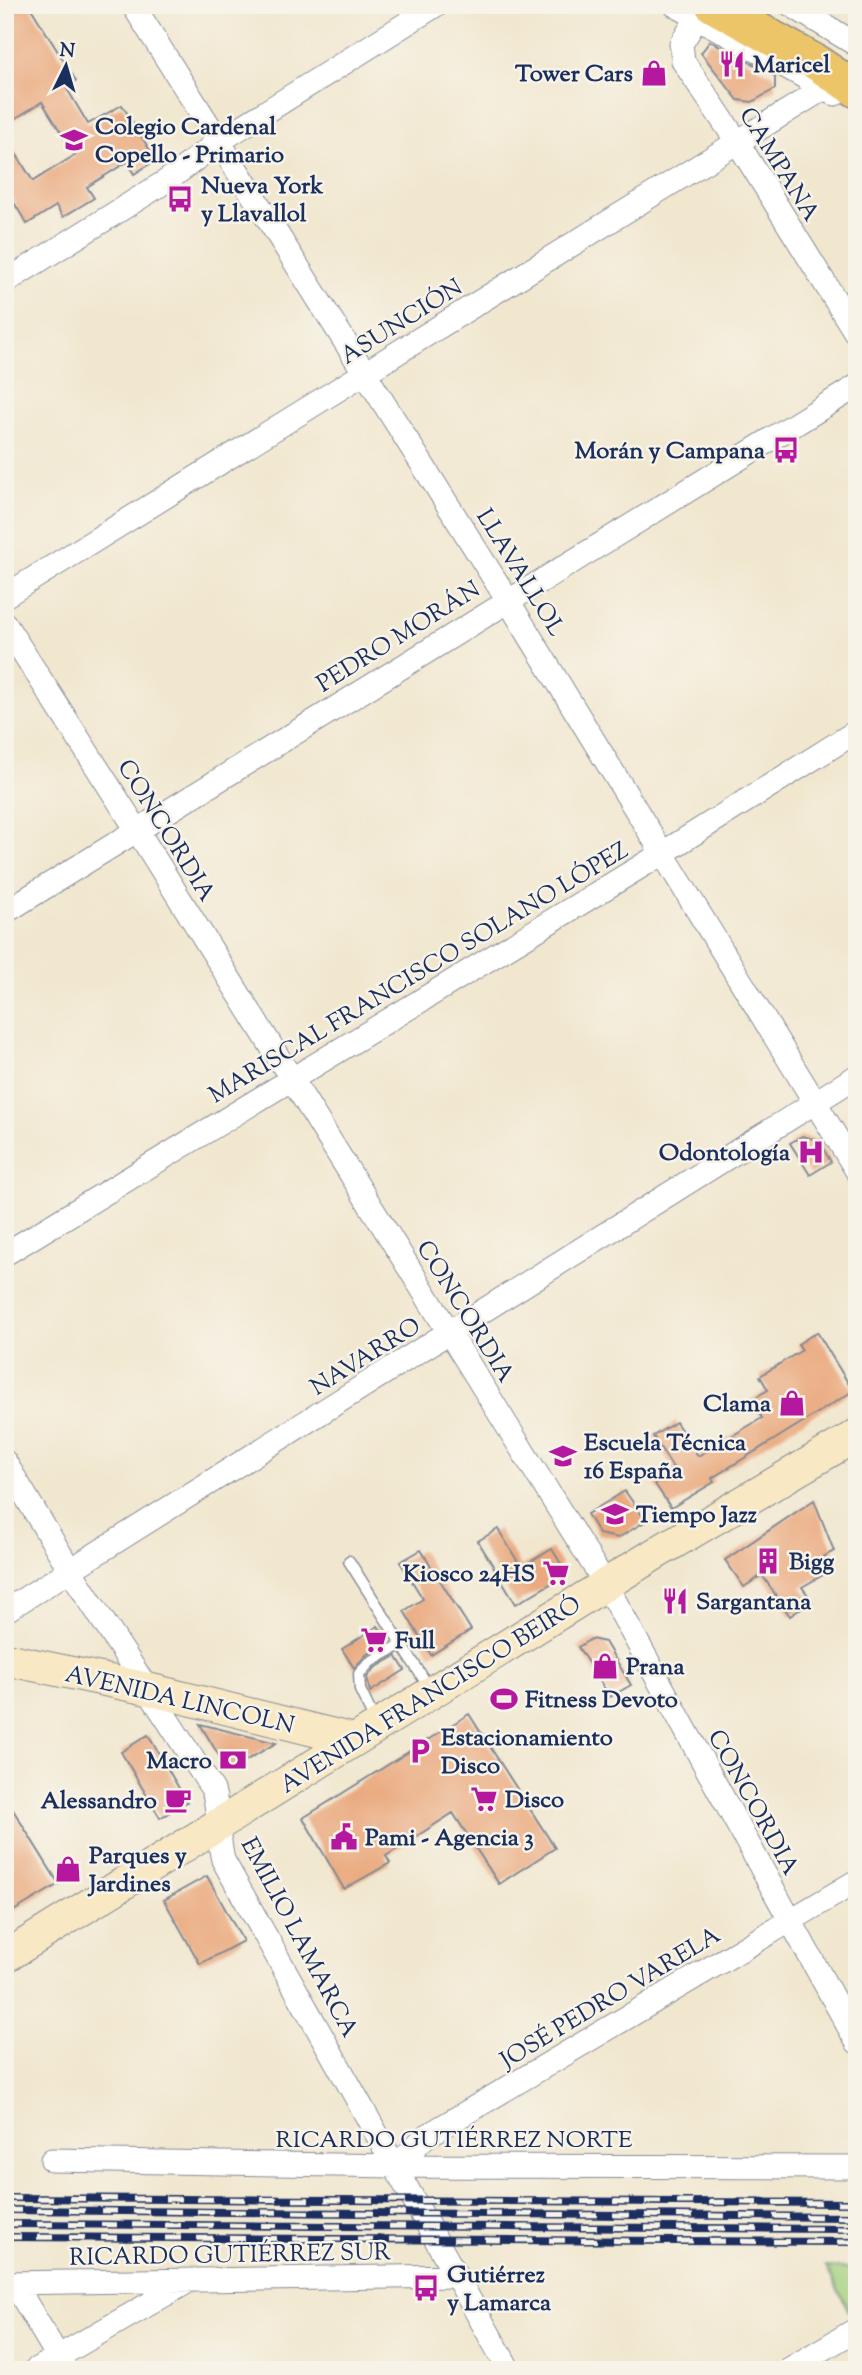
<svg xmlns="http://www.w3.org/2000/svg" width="862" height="2375" viewBox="0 0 862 2375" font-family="'Sorts Mill Goudy',serif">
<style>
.green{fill:#a2cf7c;stroke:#5e7f6d;stroke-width:2}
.building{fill:#eaa97e}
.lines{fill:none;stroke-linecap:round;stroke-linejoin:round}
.lane-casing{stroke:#868b96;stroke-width:13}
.street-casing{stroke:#868b96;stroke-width:25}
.secondary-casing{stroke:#868b96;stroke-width:34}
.primary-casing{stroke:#868b96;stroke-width:38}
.lane{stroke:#fff;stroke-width:10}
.street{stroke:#fff;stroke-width:23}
.secondary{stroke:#f8e8c3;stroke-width:32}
.primary{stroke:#edc569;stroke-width:35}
.rail-casing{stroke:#1b2f5e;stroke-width:8}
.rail{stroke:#f7f3e8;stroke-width:5;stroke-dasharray:16;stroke-linecap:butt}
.labels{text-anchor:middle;stroke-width:5;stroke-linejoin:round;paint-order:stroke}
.poi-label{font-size:24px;font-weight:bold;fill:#1b2f5e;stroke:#f7f3e8;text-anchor:start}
.street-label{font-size:24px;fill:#1b2f5e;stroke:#f7f3e8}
</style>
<rect width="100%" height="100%" fill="#f7f3e8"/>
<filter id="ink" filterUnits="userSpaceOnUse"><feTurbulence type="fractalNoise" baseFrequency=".0143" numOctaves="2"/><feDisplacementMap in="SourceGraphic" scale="14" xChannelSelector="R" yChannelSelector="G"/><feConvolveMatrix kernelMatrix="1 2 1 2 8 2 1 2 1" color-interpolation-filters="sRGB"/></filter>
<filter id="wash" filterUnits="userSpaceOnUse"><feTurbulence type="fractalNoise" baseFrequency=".00686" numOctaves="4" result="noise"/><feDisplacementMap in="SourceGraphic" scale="28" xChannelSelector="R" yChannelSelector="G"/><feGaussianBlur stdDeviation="1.57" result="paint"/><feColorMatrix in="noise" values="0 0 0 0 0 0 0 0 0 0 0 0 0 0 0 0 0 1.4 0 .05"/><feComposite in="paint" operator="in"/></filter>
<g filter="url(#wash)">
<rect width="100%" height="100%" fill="#f1e7cf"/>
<path class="green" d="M826,2267L857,2269V2326Z"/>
<g id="blocks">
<path class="building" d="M5,5H29L76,81L66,87L88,124L122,105L156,160L134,174L127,162L87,187L94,198L63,217L56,206L27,224L5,188V136L33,181L75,155L42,102L5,125Z
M710,41L775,76V89L752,102L738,100L701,53Z
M802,1136L818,1140L831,1162L810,1175L790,1143Z
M817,1332L853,1391L712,1478L714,1482L671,1508L655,1484L675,1471L653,1436L676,1422L698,1456L762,1418L751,1400L768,1390L760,1376L802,1350L798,1344Z
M625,1491L646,1521L618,1538L599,1534L587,1514Z
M814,1500L834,1551L814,1562L823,1575L802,1587L812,1601L790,1616L762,1575L744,1587L725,1560Z
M498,1529L521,1567L552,1549L561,1564L557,1580L516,1604L478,1541Z
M421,1550L471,1630L431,1655L404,1611L423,1599L400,1562Z
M378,1626L388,1643L366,1655L354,1668L342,1649Z
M591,1639L605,1642L631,1685L610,1697L578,1647Z
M396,1656L405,1670L370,1692L367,1677L375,1668Z
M469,1714L555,1848L499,1884L453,1813L386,1856L390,1863L344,1889L303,1818Z
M200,1724L276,1743L228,1771Z
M148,1735L187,1802L160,1818L121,1752Z
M5,1797L59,1884L5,1916Z
M207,1876L243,1941L200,1964L164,1900Z"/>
</g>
</g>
<g filter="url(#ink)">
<use href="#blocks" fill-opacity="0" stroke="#868b96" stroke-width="2"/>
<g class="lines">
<g class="lane-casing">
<path id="lane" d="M349,1561L430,1689
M376,1723L360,1690L359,1674L370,1662L402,1644"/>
</g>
<g class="street-casing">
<path id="street" d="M133,5L507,599L857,1171
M675,5L835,94
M791,5L857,45
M697,18L681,44L683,61L736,140L857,335
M5,282L168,180L218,142L436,5
M5,596L823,89
M5,624L137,830L606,1585L857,2042
M5,912L857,386
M5,1254L663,853L857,731
M5,1462L70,1570L213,1790C220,1813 217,1835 223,1860L509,2370
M5,1611L857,1076
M52,2160L396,2166L857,2167
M396,2166L425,2137L857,1881
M5,2283L456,2276
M14,2283L66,2370
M35,2370L187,2282
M788,2370L857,2329"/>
</g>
<g class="secondary-casing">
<path id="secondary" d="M5,1659L148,1689L354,1740
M5,1957L658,1552L857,1435"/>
</g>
<g class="primary-casing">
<path id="primary" d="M713,5L817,63L857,90"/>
</g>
<use href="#lane" class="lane"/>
<use href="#street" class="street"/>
<use href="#secondary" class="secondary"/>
<use href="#primary" class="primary"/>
<g class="rail-casing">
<path id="rail" d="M5,2198L857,2203
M5,2210L857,2217
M5,2224L857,2229
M5,2237L857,2242"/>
</g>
<use href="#rail" class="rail"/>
</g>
</g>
<defs>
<g id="restaurant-bare" transform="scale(2.1)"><path d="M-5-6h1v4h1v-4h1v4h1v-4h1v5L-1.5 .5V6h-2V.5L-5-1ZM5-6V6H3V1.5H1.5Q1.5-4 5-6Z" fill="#b5179e" stroke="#f7f3e8" stroke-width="2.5" paint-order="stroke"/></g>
<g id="shop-bare" transform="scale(2.1)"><path d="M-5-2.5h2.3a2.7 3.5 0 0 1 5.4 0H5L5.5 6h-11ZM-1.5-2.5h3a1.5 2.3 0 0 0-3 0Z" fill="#b5179e" stroke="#f7f3e8" stroke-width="2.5" paint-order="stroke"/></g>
<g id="school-bare" transform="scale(2.1)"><path d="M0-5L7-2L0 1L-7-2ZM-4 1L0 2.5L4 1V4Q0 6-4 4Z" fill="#b5179e" stroke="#f7f3e8" stroke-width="2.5" paint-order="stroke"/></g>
<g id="bus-bare" transform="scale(2.1)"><path d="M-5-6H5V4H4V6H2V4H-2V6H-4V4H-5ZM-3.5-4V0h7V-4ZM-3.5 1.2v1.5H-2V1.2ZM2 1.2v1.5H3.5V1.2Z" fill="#b5179e" stroke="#f7f3e8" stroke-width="2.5" paint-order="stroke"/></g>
<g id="hospital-bare" transform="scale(2.1)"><path d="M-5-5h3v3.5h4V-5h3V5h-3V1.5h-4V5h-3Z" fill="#b5179e" stroke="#f7f3e8" stroke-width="2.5" paint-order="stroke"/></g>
<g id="university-bare" transform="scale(2.1)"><path d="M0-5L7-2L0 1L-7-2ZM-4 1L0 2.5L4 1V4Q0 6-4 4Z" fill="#b5179e" stroke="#f7f3e8" stroke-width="2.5" paint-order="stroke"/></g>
<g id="building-bare" transform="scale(2.1)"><path d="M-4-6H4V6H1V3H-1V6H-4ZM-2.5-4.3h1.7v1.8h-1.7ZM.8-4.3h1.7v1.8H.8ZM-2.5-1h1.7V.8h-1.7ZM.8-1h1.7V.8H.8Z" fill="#b5179e" stroke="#f7f3e8" stroke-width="2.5" paint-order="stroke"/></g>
<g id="supermarket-bare" transform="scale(2.1)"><path d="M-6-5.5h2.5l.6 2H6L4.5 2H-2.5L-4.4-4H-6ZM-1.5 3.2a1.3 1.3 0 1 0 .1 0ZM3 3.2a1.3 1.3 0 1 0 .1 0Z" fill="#b5179e" stroke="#f7f3e8" stroke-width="2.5" paint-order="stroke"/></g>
<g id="stadium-bare" transform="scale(2.1)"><path d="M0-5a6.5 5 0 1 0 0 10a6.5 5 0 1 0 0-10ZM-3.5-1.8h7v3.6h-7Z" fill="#b5179e" stroke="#f7f3e8" stroke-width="2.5" paint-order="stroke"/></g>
<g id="parking-bare" transform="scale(2.1)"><path d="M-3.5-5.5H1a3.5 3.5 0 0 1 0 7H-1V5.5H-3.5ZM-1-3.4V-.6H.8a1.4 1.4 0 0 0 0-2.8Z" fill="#b5179e" stroke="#f7f3e8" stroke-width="2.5" paint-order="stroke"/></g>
<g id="bank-bare" transform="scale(2.1)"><path d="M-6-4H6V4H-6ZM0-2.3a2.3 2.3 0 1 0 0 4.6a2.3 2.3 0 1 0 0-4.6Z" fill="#b5179e" stroke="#f7f3e8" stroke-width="2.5" paint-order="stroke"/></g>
<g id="cafe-bare" transform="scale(2.1)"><path d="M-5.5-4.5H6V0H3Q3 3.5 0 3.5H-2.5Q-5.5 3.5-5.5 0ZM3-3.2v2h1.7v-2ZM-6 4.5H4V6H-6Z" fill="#b5179e" stroke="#f7f3e8" stroke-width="2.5" paint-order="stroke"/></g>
<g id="civic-bare" transform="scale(2.1)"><path d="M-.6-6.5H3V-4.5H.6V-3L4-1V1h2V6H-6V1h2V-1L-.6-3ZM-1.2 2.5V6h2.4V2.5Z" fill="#b5179e" stroke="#f7f3e8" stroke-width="2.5" paint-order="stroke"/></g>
</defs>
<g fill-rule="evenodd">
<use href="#restaurant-bare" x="732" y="64"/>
<use href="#shop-bare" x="654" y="73"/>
<use href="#school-bare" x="74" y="140"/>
<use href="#bus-bare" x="180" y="199"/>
<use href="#bus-bare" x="786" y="450"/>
<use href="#hospital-bare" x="811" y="1152"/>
<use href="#shop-bare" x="792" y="1403"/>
<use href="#school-bare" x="563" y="1456"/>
<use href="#university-bare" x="615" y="1514"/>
<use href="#building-bare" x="768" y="1561"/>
<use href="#supermarket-bare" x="556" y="1573"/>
<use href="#restaurant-bare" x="675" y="1601"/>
<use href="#supermarket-bare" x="374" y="1640"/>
<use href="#shop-bare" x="605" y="1666"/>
<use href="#stadium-bare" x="504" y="1699"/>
<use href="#parking-bare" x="420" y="1751"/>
<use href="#bank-bare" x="233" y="1760"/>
<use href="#supermarket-bare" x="484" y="1799"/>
<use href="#cafe-bare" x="178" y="1800"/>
<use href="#civic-bare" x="344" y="1837"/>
<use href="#shop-bare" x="68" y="1869"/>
<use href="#bus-bare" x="426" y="2288"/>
</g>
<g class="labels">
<g class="poi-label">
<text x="753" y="72">Maricel</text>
<text x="633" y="81" text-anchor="end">Tower Cars</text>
<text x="95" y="134">Colegio Cardenal<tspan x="95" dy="28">Copello - Primario</tspan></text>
<text x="201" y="193">Nueva York<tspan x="201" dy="28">y Llavallol</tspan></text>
<text x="765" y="458" text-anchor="end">Morán y Campana</text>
<text x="790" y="1160" text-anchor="end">Odontología</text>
<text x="771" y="1411" text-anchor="end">Clama</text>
<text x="584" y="1450">Escuela Técnica<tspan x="584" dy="28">16 España</tspan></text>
<text x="636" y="1522">Tiempo Jazz</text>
<text x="789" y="1569">Bigg</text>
<text x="535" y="1581" text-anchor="end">Kiosco 24HS</text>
<text x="696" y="1609">Sargantana</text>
<text x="395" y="1648">Full</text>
<text x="626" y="1674">Prana</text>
<text x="525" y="1707">Fitness Devoto</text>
<text x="441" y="1745">Estacionamiento<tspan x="441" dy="28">Disco</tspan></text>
<text x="212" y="1768" text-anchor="end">Macro</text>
<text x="505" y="1807">Disco</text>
<text x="157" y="1808" text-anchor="end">Alessandro</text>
<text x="365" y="1845">Pami - Agencia 3</text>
<text x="89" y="1863">Parques y<tspan x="89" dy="28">Jardines</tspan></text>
<text x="447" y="2282">Gutiérrez<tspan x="447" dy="28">y Lamarca</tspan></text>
</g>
<g class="street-label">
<text transform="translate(780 164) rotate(58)" y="8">CAMPANA</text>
<text transform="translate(401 321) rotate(-32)" y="8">ASUNCIÓN</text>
<text transform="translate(521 572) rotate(58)" y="8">LLAVALLOL</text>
<text transform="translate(398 636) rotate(-32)" y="8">PEDRO MORÁN</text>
<text transform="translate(167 830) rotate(58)" y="8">CONCORDIA</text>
<text transform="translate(418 972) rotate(-31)" y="8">MARISCAL FRANCISCO SOLANO LÓPEZ</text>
<text transform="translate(466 1311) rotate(58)" y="8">CONCORDIA</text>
<text transform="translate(365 1356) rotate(-32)" y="8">NAVARRO</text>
<text transform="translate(430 1694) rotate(-32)" y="8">AVENIDA FRANCISCO BEIRÓ</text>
<text transform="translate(180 1699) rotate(13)" y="8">AVENIDA LINCOLN</text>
<text transform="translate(754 1802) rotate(61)" y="8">CONCORDIA</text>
<text transform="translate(300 1937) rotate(62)" y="8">EMILIO LAMARCA</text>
<text transform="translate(610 1997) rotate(-31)" y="8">JOSÉ PEDRO VARELA</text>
<text x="454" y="2147">RICARDO GUTIÉRREZ NORTE</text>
<text transform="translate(230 2254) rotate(-1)" y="8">RICARDO GUTIÉRREZ SUR</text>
</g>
</g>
<rect width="862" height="2375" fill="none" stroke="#f7f3e8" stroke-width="28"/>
<g transform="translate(66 66) rotate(5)" stroke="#f7f3e8" stroke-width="5" paint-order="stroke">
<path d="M0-5L12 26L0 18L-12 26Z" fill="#1b2f5e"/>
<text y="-10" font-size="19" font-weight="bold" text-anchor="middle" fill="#1b2f5e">N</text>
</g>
</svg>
